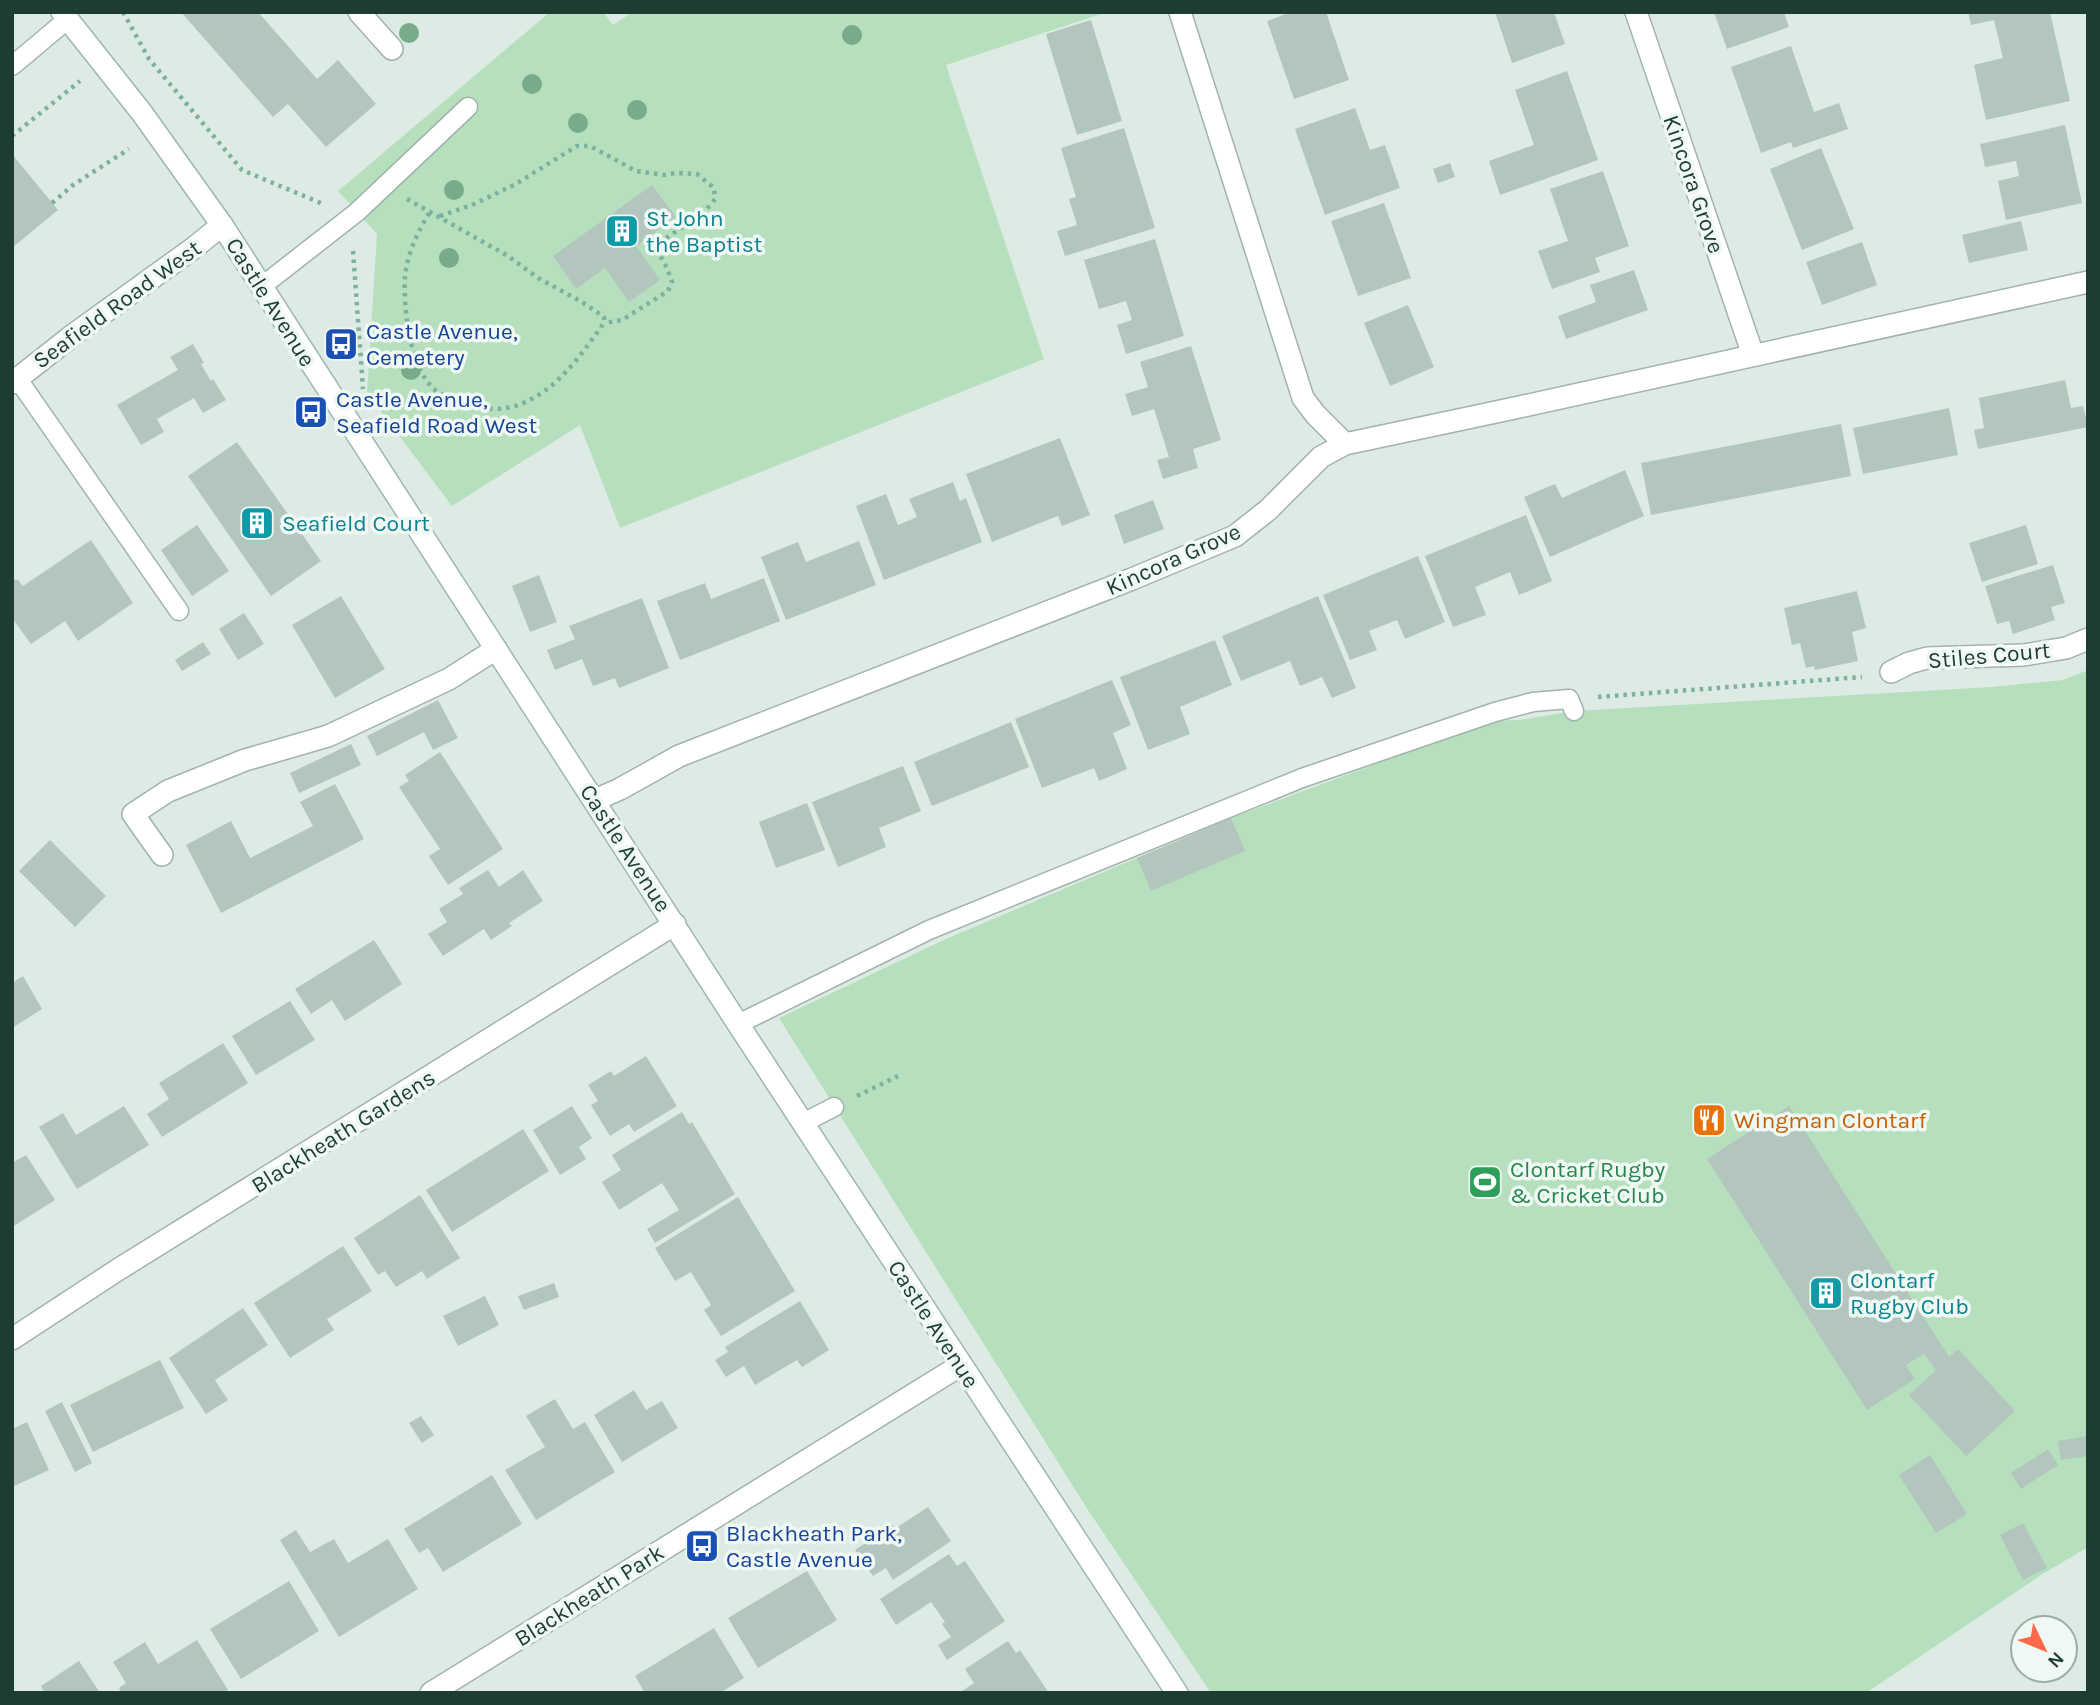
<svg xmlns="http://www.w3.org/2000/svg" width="2100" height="1705" viewBox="0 0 2100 1705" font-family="Karla,sans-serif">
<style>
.green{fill:#b5dfbd}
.building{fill:#b3c6bd}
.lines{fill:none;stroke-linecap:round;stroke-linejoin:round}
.lane-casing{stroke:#a1b3ab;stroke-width:21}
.street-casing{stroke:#a1b3ab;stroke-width:24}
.secondary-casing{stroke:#9cb8ac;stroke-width:24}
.path{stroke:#7cb29d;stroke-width:4.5;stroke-dasharray:3.5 5;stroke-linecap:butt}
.lane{stroke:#fff;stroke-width:18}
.street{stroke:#fff;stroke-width:21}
.secondary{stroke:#fff;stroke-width:21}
.tree{fill:#78ab89}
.labels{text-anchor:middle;stroke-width:7;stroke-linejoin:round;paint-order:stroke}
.street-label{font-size:23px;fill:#1e3d32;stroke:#eff8f3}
.culture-label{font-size:23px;fill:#0d838f;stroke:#eff8f3;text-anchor:start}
.transit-label{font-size:23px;fill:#164399;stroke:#eff8f3;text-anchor:start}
.food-label{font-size:23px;fill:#c56008;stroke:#eff8f3;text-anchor:start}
.leisure-label{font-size:23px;fill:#27864d;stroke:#eff8f3;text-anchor:start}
</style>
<rect width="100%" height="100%" fill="#deebe4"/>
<path class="green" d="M550,12H603L613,25L633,12H1107L946,65L1044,359L620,528L580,425L452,506L367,393L377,234L338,191Z
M2088,670V1547L2041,1575L1866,1693H1211L1088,1510L779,1018L946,939L1231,818L1491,721L1519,720L1574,711L1992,687L2063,680Z"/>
<path class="building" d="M181,12H258L317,79L338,60L376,104L326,147L288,104L273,117Z
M1291,12H1326L1349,80L1294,99L1267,21Z
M1495,12H1554L1565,44L1512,63Z
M1714,12H1784L1789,27L1727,49Z
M1968,12H2050L2070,101L1986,120L1974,65L2003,58L1994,20L1971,25Z
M1091,20L1122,121L1077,135L1046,34Z
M1791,46L1814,112L1839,103L1848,129L1793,148L1791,142L1761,153L1731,67Z
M1567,71L1598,160L1500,195L1489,161L1534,145L1515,90Z
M1355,108L1370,150L1385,145L1400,188L1325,215L1295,129Z
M2065,125L2082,203L2006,220L1998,181L2019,176L2016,161L1985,167L1980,144Z
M1124,128L1155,228L1065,256L1057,231L1077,225L1069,199L1076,197L1061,148Z
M1821,148L1854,229L1802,250L1770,169Z
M12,154L58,210L12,248Z
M1450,163L1455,177L1438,183L1433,169Z
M1603,171L1629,246L1595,258L1600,272L1552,289L1538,251L1568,241L1550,189Z
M652,185L676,217L636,246L660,280L629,302L605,268L576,289L553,256Z
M1384,203L1411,278L1358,296L1331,221Z
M2021,221L2028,250L1969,263L1962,235Z
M1155,239L1184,336L1126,354L1117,325L1132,320L1126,301L1099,309L1084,260Z
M1862,242L1877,285L1822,305L1806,262Z
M1634,270L1648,310L1566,339L1558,316L1596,302L1590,285Z
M1408,305L1434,367L1390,386L1364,323Z
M193,344L204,363L201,364L211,381L213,379L226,400L203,413L194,398L157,419L164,432L141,445L117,405L178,370L170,357Z
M1191,346L1221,440L1193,449L1198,468L1163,479L1157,460L1169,457L1154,409L1132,416L1125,394L1148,387L1140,362Z
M2065,380L2071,408L2083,406L2088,427L1978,449L1974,430L1984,428L1979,398Z
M1949,408L1958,455L1863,474L1853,428Z
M1841,424L1851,476L1651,515L1641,463Z
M1060,438L1090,515L1062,526L1058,516L992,542L966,474Z
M237,442L321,561L271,596L188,476Z
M1625,470L1644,516L1550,557L1524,497L1555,484L1562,498Z
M953,482L960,501L966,498L982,542L884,580L856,506L886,494L898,525L917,517L909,499Z
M1153,500L1164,529L1124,544L1114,515Z
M1526,515L1552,581L1519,595L1510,572L1475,587L1486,615L1453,627L1425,556Z
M197,525L229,571L192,596L161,550Z
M2026,525L2038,564L1982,582L1969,543Z
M91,540L133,603L78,641L65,621L31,644L12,618V579L18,580L23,586Z
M859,541L876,585L786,620L761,557L798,542L806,562Z
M1418,556L1445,622L1405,639L1397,620L1369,631L1377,650L1350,660L1323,595Z
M2053,565L2065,603L2051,607L2055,620L2013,634L2009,621L1997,624L1985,586Z
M539,575L557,622L530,632L512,586Z
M764,578L780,621L680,660L657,601L705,583L711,599Z
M1857,591L1866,628L1852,632L1858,661L1815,670L1814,666L1806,668L1800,643L1792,645L1784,608Z
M341,596L385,669L335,698L292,625Z
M1318,596L1356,688L1332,698L1322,677L1300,686L1290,661L1241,681L1222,636Z
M642,598L669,668L619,688L615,678L593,686L582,659L555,670L547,650L575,639L569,626Z
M244,613L264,644L238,660L219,629Z
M1215,640L1232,685L1180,707L1190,734L1148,750L1120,677Z
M203,642L211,654L182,671L175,660Z
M1112,680L1131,725L1113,733L1127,769L1099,781L1094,768L1042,788L1015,719Z
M438,700L458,738L433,750L424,732L377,756L367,736Z
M1011,722L1029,767L932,806L914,762Z
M351,744L361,765L299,793L290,773Z
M440,752L503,849L448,885L429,856L440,849L399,787L409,781L405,775Z
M903,766L921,811L879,828L886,847L838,867L812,802Z
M335,784L364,839L221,913L186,845L231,821L250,858L313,826L300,802Z
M807,803L825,850L776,868L759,822Z
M1231,818L1245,851L1151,891L1137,858Z
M50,840L106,896L75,927L19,871Z
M488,870L499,887L523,870L543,901L509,923L512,926L491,940L484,929L443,956L428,934L447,922L439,909L463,894L459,888Z
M374,940L402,984L345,1021L332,1000L311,1014L295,989Z
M23,976L42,1009L12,1028V983Z
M290,1001L315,1040L256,1075L232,1036Z
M223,1043L248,1083L162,1137L147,1114L169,1099L159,1083Z
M646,1056L677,1106L634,1132L629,1124L610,1136L591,1105L598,1101L588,1085L611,1071L614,1076Z
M124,1106L149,1145L77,1189L39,1127L63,1113L76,1135Z
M572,1106L592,1138L579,1147L586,1159L560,1175L533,1130Z
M1789,1106L1949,1357L1958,1349L2015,1411L1966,1456L1909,1395L1936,1370L1924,1354L1906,1365L1915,1379L1867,1410L1707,1159Z
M682,1112L689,1124L692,1122L735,1194L655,1243L647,1229L679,1210L662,1183L619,1210L602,1182L621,1170L612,1155Z
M523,1129L549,1171L452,1232L426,1190Z
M26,1155L55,1200L12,1227V1163Z
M420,1195L460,1258L427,1279L422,1271L396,1287L385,1271L378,1275L354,1238Z
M738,1197L795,1291L721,1336L704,1310L711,1305L691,1272L675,1281L655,1248Z
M343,1246L372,1291L327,1319L334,1330L290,1358L254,1303Z
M554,1283L559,1297L524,1310L518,1296Z
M485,1296L499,1325L458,1346L443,1316Z
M800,1301L829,1350L802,1367L797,1360L755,1385L744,1366L726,1377L715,1360L728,1352L725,1347Z
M243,1308L268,1345L215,1380L228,1400L206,1414L169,1358Z
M160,1360L184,1408L93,1452L70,1405Z
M634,1390L646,1410L662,1401L678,1428L622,1462L594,1415Z
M555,1399L573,1429L585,1422L615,1472L536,1520L505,1470L545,1447L526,1416Z
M62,1402L92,1463L75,1472L45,1411Z
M421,1416L434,1435L422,1443L409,1423Z
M27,1422L49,1470L12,1487V1429Z
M2088,1436V1456L2061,1460L2058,1441Z
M2048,1449L2058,1465L2021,1489L2011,1473Z
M1930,1455L1967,1514L1936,1533L1899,1475Z
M492,1475L522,1524L443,1572L428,1548L419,1553L404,1529Z
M928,1507L951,1541L893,1580L886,1568L873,1576L855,1550L893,1525L896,1528Z
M2023,1523L2047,1568L2023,1580L2000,1535Z
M296,1530L310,1552L334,1539L348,1563L388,1539L418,1589L339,1637L280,1540Z
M949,1554L957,1566L965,1561L1005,1621L947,1660L938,1645L951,1637L942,1624L945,1622L931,1602L896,1625L880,1599Z
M807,1571L837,1620L758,1668L728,1618Z
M289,1581L319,1631L241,1679L210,1629Z
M714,1628L744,1678L720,1693H645L635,1676Z
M197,1640L228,1690L223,1693H121L119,1688L126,1683L113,1662L145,1642L158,1664Z
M1008,1641L1016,1653L1020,1650L1049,1693H959L974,1683L965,1669Z
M79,1661L100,1693H45L41,1686Z"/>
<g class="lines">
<g class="lane-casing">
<path id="lane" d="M12,66L68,19
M261,287L357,212L468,107
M17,378L179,611
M738,1024L929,930L1302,778L1495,712L1533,702L1569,699L1574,711
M803,1123L834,1107"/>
</g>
<g class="street-casing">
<path id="street" d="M359,12L392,49
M1180,12L1303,398L1315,414L1345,444
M1636,12L1753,355
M12,383L73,335L195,247L222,225
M1891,672L1909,663L1927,658L2024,655L2066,648L2088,639
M595,800L620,789L679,756L1132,579L1235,536L1268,510L1321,457L1345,444L1510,409L2088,282
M162,855L133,814L168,791L245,760L328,736L449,679L496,649
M12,1339L119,1269L675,924
M431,1693L961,1365"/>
</g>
<g class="secondary-casing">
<path id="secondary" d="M62,12L142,113L222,225L738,1024L1177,1693"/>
</g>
<path class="path" d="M123,12L149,59L242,170L323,204
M12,136L80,81
M407,199L508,256L538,278L582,302L604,317V323C580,356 556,393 515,406C500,411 482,409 468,404C457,402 442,396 434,389C410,368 403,307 405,277C407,254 418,231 430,212
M52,203L73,185L129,149
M440,216L472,205L514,185L577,146H590L636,171L664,175L676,173L697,174L714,188L715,199L705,211L661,242L658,252L667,268L672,282L668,291L622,320L604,323
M353,251L363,389
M1598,697L1862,677
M857,1096L898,1076"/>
<use href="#lane" class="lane"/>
<use href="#street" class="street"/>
<use href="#secondary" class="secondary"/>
</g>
<g class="tree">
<circle cx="409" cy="33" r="10"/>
<circle cx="852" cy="35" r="10"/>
<circle cx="532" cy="84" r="10"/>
<circle cx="637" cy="110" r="10"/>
<circle cx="578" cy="123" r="10"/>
<circle cx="454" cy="190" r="10"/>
<circle cx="449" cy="258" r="10"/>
<circle cx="411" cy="370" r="10"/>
</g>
<defs>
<g id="building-square" transform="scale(1.75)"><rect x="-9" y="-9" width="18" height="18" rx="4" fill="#0f9aa8" stroke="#eff8f3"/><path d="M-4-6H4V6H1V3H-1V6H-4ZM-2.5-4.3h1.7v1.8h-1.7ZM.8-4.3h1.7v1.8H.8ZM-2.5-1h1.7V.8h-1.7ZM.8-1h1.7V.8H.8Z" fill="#fff"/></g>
<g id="bus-square" transform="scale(1.75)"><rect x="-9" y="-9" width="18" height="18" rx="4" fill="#1a4fb4" stroke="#eff8f3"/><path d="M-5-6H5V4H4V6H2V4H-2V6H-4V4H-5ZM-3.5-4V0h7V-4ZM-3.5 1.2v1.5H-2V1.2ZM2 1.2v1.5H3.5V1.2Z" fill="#fff"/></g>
<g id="restaurant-square" transform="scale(1.75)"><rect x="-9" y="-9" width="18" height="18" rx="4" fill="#e8710a" stroke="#eff8f3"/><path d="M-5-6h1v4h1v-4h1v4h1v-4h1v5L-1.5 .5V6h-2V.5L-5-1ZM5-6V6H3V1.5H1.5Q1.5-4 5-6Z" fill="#fff"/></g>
<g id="stadium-square" transform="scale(1.75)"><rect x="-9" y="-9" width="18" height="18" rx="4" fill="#2e9e5b" stroke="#eff8f3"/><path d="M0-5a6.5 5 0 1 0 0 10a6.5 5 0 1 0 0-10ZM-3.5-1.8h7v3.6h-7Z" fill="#fff"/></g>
</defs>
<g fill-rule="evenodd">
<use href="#building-square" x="622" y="231"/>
<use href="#bus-square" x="341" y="344"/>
<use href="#bus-square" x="311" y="412"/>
<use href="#building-square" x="257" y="523"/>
<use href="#restaurant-square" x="1709" y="1120"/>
<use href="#stadium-square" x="1485" y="1182"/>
<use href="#building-square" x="1826" y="1293"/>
<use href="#bus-square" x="702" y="1546"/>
</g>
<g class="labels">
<g class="street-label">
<text transform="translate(1694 184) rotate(71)" y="8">Kincora Grove</text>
<text transform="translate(271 302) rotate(58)" y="8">Castle Avenue</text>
<text transform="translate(117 304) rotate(-36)" y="8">Seafield Road West</text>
<text transform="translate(1173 559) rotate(-24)" y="8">Kincora Grove</text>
<text transform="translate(1989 655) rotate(-5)" y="8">Stiles Court</text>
<text transform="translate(626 848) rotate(57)" y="8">Castle Avenue</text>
<text transform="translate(343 1131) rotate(-32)" y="8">Blackheath Gardens</text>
<text transform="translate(934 1324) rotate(57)" y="8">Castle Avenue</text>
<text transform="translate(589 1595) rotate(-32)" y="8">Blackheath Park</text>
</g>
<g class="culture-label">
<text x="646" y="226">St John<tspan x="646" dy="26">the Baptist</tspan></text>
<text x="282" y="531">Seafield Court</text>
<text x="1850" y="1288">Clontarf<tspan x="1850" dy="26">Rugby Club</tspan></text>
</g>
<g class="transit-label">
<text x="366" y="339">Castle Avenue,<tspan x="366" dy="26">Cemetery</tspan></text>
<text x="336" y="407">Castle Avenue,<tspan x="336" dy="26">Seafield Road West</tspan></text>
<text x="726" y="1541">Blackheath Park,<tspan x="726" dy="26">Castle Avenue</tspan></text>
</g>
<g class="food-label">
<text x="1734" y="1128">Wingman Clontarf</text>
</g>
<g class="leisure-label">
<text x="1510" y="1177">Clontarf Rugby<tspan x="1510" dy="26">&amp; Cricket Club</tspan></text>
</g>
</g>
<rect width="2100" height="1705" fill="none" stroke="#1e3d32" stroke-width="28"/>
<g transform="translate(2044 1649) rotate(133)"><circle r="33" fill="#eff8f3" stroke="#9bada6" stroke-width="2"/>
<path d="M0-5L12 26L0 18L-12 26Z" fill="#ff6749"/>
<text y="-10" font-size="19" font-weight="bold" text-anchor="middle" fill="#1e3d32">N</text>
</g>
</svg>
